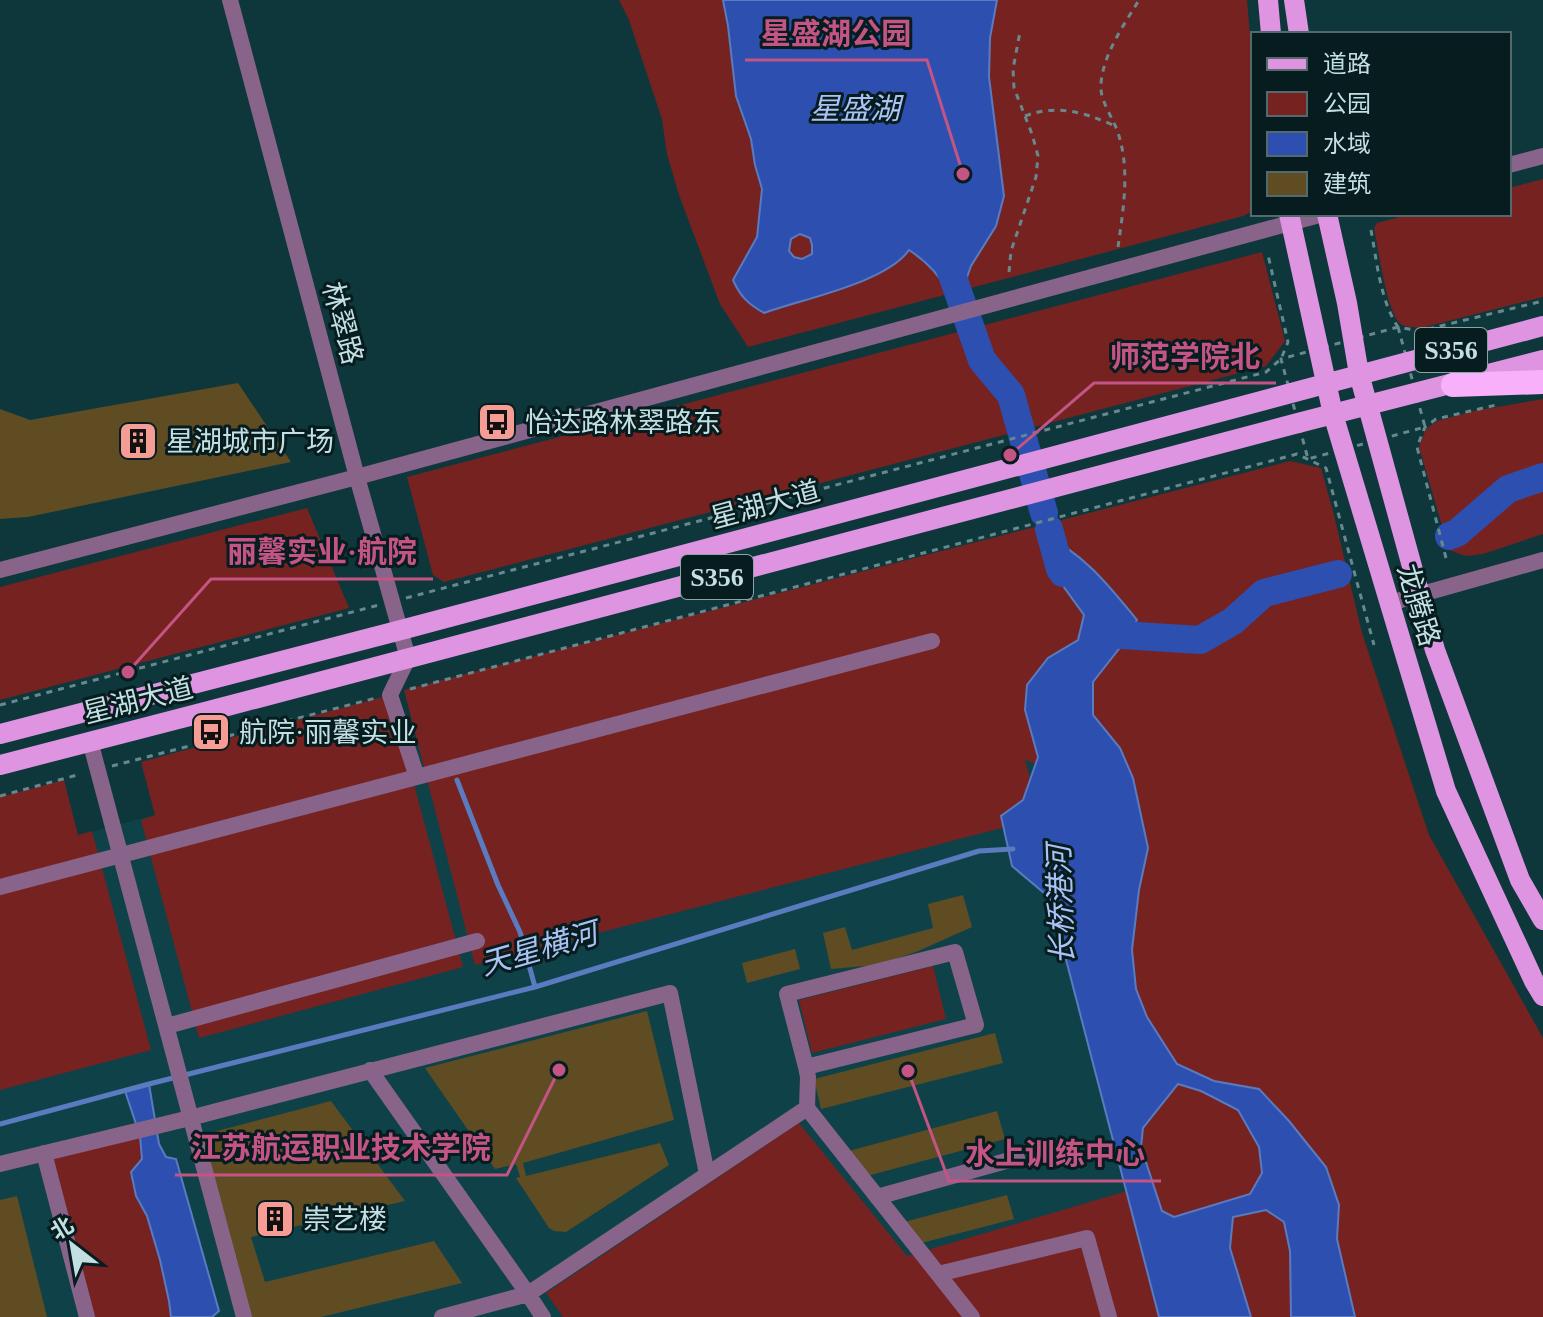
<svg xmlns="http://www.w3.org/2000/svg" width="1543" height="1317" viewBox="0 0 1543 1317" font-family="'Times New Roman','Noto Sans SC',serif">
<style>
.built{fill:#0e4248}
.green{fill:#762221}
.water{fill:#2d50b0;stroke:#5a7bbf;stroke-width:2;fill-rule:evenodd}
.lines{fill:none;stroke-linecap:round;stroke-linejoin:round}
.stream{stroke:#5a7bbf;stroke-width:5}
.river{stroke:#2d50b0;stroke-width:28}
.building{fill:#5f4c23}
.path{stroke:#67898d;stroke-width:3;stroke-dasharray:6 6;stroke-linecap:butt}
.minor{stroke:#88648a;stroke-width:16}
.major{stroke:#df94e2;stroke-width:20}
.highway{stroke:#f8b0fb;stroke-width:24}
.labels{text-anchor:middle;stroke-width:6;stroke-linejoin:round;paint-order:stroke}
.shield{fill:#061c1f;stroke:#8ba4a8;stroke-width:2}
.shield-label{font-size:26px;font-weight:bold;fill:#c4dfe2}
.street-label{font-size:28px;fill:#c4dfe2;stroke:#061c1f}
.poi-label{font-size:28px;fill:#c4dfe2;stroke:#061c1f;text-anchor:start}
.water-label{font-size:30px;font-style:italic;fill:#abc2f4;stroke:#061c1f}
.leader{fill:none;stroke:#c35484;stroke-width:3}
.callout-dot{fill:#c35484;stroke:#061c1f;stroke-width:3}
.callout-label{font-size:30px;text-anchor:middle;font-weight:bold;fill:#c35484;stroke:#061c1f;stroke-width:6;stroke-linejoin:round;paint-order:stroke}
</style>
<rect width="100%" height="100%" fill="#0e373c"/>
<path class="built" d="M984,601L1084,790L1177,1317H0V856L419,745Z"/>
<path class="green" d="M619,0H1247L1253,70V211L1243,216L748,347L720,304L679,195L667,154L662,119L629,20Z
M1543,179V297L1421,328C1416,327 1406,327 1402,325C1387,317 1378,246 1374,228L1377,223L1411,214H1509V188Z
M1262,252L1285,341L1266,366L444,582L433,575L407,477Z
M1543,399V534L1483,554L1466,556L1449,550L1419,447L1426,429L1437,421L1474,411Z
M1290,461L1321,468L1333,511L1362,633L1429,835L1543,1038V1317H1177L1146,1188L1084,790L1025,759L1040,818L475,965L404,690Z
M307,508L349,608L0,700V587Z
M390,695L463,967L199,1038L141,820L155,815L141,762Z
M64,780L78,835L92,831L151,1050L0,1090V797Z
M933,966L946,1019L812,1053L799,1000Z
M799,1123L907,1256L1127,1191L1159,1317H563L546,1293Z
M140,1136L143,1160L136,1196L147,1216L160,1260L169,1301L171,1317H94L49,1158Z"/>
<path class="water" d="M723,0H997L990,38L989,77L1004,196L996,226L971,266L964,286L948,291C938,273 926,261 909,250C886,283 802,299 764,313C748,304 740,296 733,280L757,237L762,189L755,165L751,139L736,96L728,26ZM800,234L810,238L812,245V254L802,259L794,257L789,251L791,239Z
M1043,535C1083,552 1110,587 1137,620L1122,645L1093,682V715L1120,748L1133,778L1148,848L1139,890L1132,950L1136,989L1147,1017L1177,1064L1214,1081L1259,1089L1289,1121L1326,1167L1339,1205L1337,1239L1355,1317H1291L1290,1251L1284,1222L1266,1210L1233,1217L1230,1248L1251,1317H1159L1050,898L1012,866L1001,816L1023,800L1038,757L1025,710L1027,685L1048,658L1078,640L1084,615L1053,572ZM1178,1084L1201,1091L1238,1110L1259,1147L1262,1173L1250,1194L1174,1217L1162,1211L1141,1147L1143,1128Z
M149,1084L159,1144L166,1157L176,1159L219,1311L212,1317H171L169,1301L160,1260L147,1216L136,1196L131,1172L142,1159L140,1136L125,1091Z"/>
<g class="lines">
<path class="stream" d="M457,780L498,885L520,932L535,987
M0,1124L149,1084L535,987L979,851L1013,849"/>
<path class="river" d="M944,252L982,360L1011,395L1044,513
M1049,529L1060,569L1063,573
M1449,536L1457,533L1508,489L1543,477
M1106,634L1200,640L1233,621L1264,593L1338,574"/>
</g>
<path class="building" d="M238,383L291,462L28,517L0,519V409L30,420Z
M963,895L972,927L916,952L877,965L831,969L823,933L845,927L852,950L933,928L928,904Z
M795,949L800,969L747,983L742,963Z
M647,1011L674,1120L523,1163L526,1176L660,1143L669,1165L566,1232L554,1231L549,1228L516,1178L520,1177L516,1164L495,1169L425,1068Z
M995,1033L1003,1063L821,1109L814,1079Z
M331,1101L405,1201L251,1237L265,1282L434,1241L462,1283L321,1317H249L198,1136Z
M997,1111L1005,1139L852,1180L845,1152Z
M1007,1195L1014,1219L906,1247L900,1223Z
M17,1196L47,1317H0V1200Z"/>
<g class="lines">
<path class="path" d="M1025,116C1058,104 1082,112 1113,125
M1371,230C1377,262 1380,300 1398,327L1420,331L1543,301
M1118,247C1123,211 1130,172 1119,136C1115,120 1099,101 1101,84C1103,54 1124,25 1139,0
M1009,272L1011,251L1036,177L1038,156L1032,134L1014,88L1013,69L1020,32
M1398,327L1425,427L1308,459L1281,359Z
M1446,558L1417,447L1425,427L1436,419L1496,405
M406,598L1266,372L1281,359L1288,342L1268,255
M410,689L1297,454L1326,468L1374,645
M0,705L379,605
M112,766L376,698
M0,796L81,774"/>
<path class="minor" d="M230,0L357,477L408,658L390,695L417,777
M1509,165L1543,156
M0,570L357,477L1323,214
M1390,603L1543,560
M90,741L244,1317
M0,887L932,641
M167,1026L477,941
M806,1067L976,1025L955,952L787,994L806,1067L808,1077L807,1108
M370,1070L528,1294L807,1108L972,1317
M44,1153L87,1317
M0,1164L190,1118L670,993L707,1174
M877,1197L1017,1158
M938,1274L1087,1238L1109,1317
M442,1317L528,1294L543,1317"/>
<path class="major" d="M1268,0L1271,34
M1294,0L1299,34
M1289,214L1333,414L1446,791L1534,981L1543,996
M1327,214L1347,303L1359,374L1435,650L1520,880L1543,920
M0,734L401,630L1543,326
M0,765L205,712L1298,423L1543,360"/>
<path class="highway" d="M1453,385L1543,382"/>
</g>
<defs>
<g id="bus-square" transform="scale(2)"><rect x="-9" y="-9" width="18" height="18" rx="4" fill="#f59c94" stroke="#061c1f"/><path d="M-5-6H5V4H4V6H2V4H-2V6H-4V4H-5ZM-3.5-4V0h7V-4ZM-3.5 1.2v1.5H-2V1.2ZM2 1.2v1.5H3.5V1.2Z" fill="#111"/></g>
<g id="building-square" transform="scale(2)"><rect x="-9" y="-9" width="18" height="18" rx="4" fill="#f59c94" stroke="#061c1f"/><path d="M-4-6H4V6H1V3H-1V6H-4ZM-2.5-4.3h1.7v1.8h-1.7ZM.8-4.3h1.7v1.8H.8ZM-2.5-1h1.7V.8h-1.7ZM.8-1h1.7V.8H.8Z" fill="#111"/></g>
</defs>
<g fill-rule="evenodd">
<use href="#bus-square" x="497" y="422"/>
<use href="#building-square" x="138" y="441"/>
<use href="#bus-square" x="211" y="732"/>
<use href="#building-square" x="275" y="1219"/>
</g>
<g class="labels">
<g class="shield">
<rect x="1415" y="328" width="72" height="44" rx="6"/>
<rect x="681" y="555" width="72" height="44" rx="6"/>
</g>
<g class="shield-label">
<text x="1451" y="359">S356</text>
<text x="717" y="586">S356</text>
</g>
<g class="street-label">
<text transform="translate(343 323) rotate(75)" y="10">林翠路</text>
<text transform="translate(765 504) rotate(-15)" y="10">星湖大道</text>
<text transform="translate(1419 605) rotate(73)" y="10">龙腾路</text>
<text transform="translate(138 700) rotate(-14)" y="10">星湖大道</text>
</g>
<g class="poi-label">
<text x="525" y="432">怡达路林翠路东</text>
<text x="166" y="451">星湖城市广场</text>
<text x="239" y="742">航院·丽馨实业</text>
<text x="303" y="1229">崇艺楼</text>
</g>
<g class="water-label">
<text x="855" y="119">星盛湖</text>
<text transform="translate(1061 905) rotate(-92)" y="10">长桥港河</text>
<text transform="translate(539 949) rotate(-16)" y="10">天星横河</text>
</g>
</g>
<path class="leader" d="M963 174L927 60H745M1010 455L1094 383H1276M128 672L211 579H433M559 1070L507 1175H175M908 1071L949 1181H1161"/>
<g class="callout-dot">
<circle cx="963" cy="174" r="8"/>
<circle cx="1010" cy="455" r="8"/>
<circle cx="128" cy="672" r="8"/>
<circle cx="559" cy="1070" r="8"/>
<circle cx="908" cy="1071" r="8"/>
</g>
<g class="callout-label">
<text x="836" y="44">星盛湖公园</text>
<text x="1185" y="367">师范学院北</text>
<text x="322" y="562">丽馨实业·航院</text>
<text x="341" y="1158">江苏航运职业技术学院</text>
<text x="1055" y="1164">水上训练中心</text>
</g>
<rect x="1251" y="32" width="260" height="184" fill="#061c1f" stroke="#526a6d" stroke-width="2"/>
<rect x="1267" y="58" width="40" height="12" fill="#df94e2" stroke="#526a6d" stroke-width="2"/>
<text x="1323" y="72" font-size="24" fill="#c4dfe2">道路</text>
<rect x="1267" y="92" width="40" height="24" fill="#762221" stroke="#526a6d" stroke-width="2"/>
<text x="1323" y="112" font-size="24" fill="#c4dfe2">公园</text>
<rect x="1267" y="132" width="40" height="24" fill="#2d50b0" stroke="#526a6d" stroke-width="2"/>
<text x="1323" y="152" font-size="24" fill="#c4dfe2">水域</text>
<rect x="1267" y="172" width="40" height="24" fill="#5f4c23" stroke="#526a6d" stroke-width="2"/>
<text x="1323" y="192" font-size="24" fill="#c4dfe2">建筑</text>
<g transform="translate(72 1245) rotate(329)" stroke="#061c1f" stroke-width="6" paint-order="stroke">
<path d="M0-6L14 30L0 20L-14 30Z" fill="#c4dfe2"/>
<text y="-12" font-size="22" font-weight="bold" text-anchor="middle" fill="#c4dfe2">北</text>
</g>
</svg>
